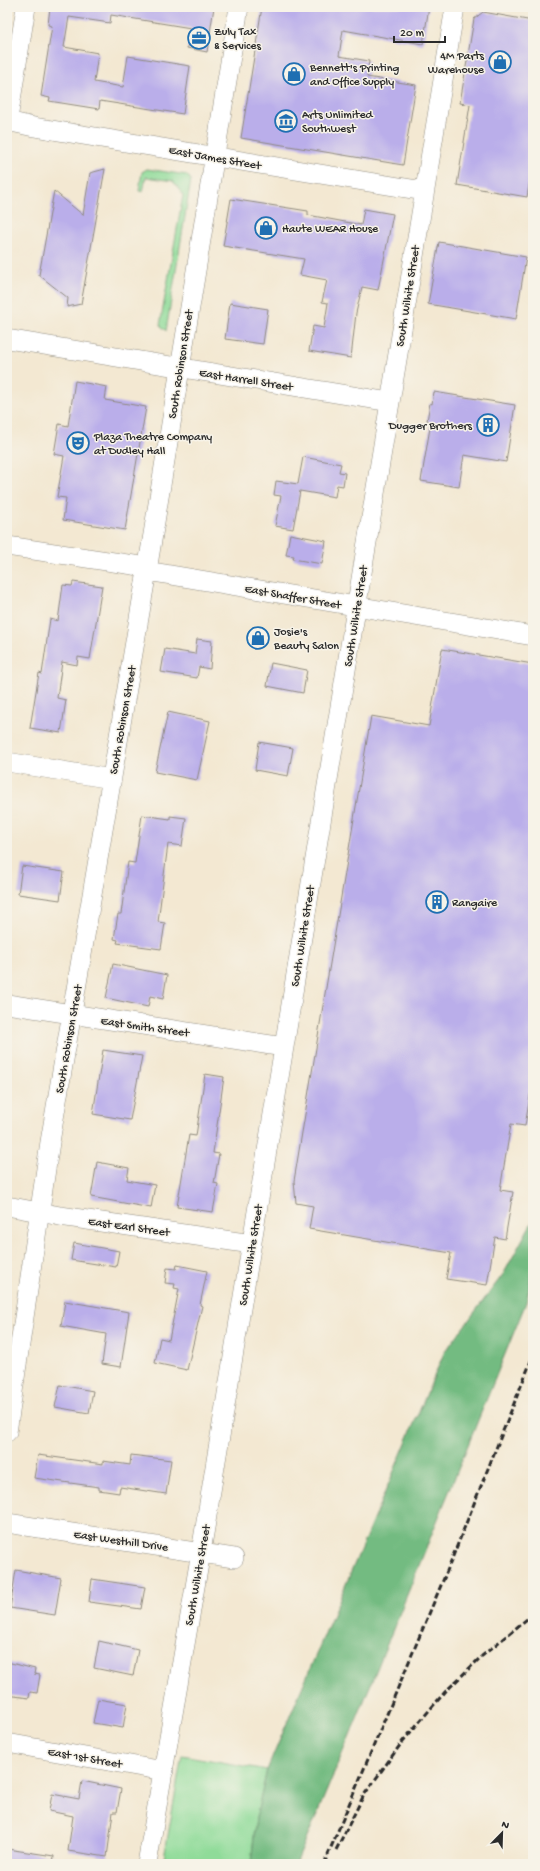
<svg xmlns="http://www.w3.org/2000/svg" width="540" height="1871" viewBox="0 0 540 1871" font-family="'Gochi Hand',sans-serif">
<style>
.green{fill:#8fdb99;stroke:#5d8362}
.forest{fill:#73bb81;stroke:#4f7356}
.building{fill:#baaeea}
.lines{fill:none;stroke-linecap:round;stroke-linejoin:round}
.minor-casing{stroke:#8f8a7e;stroke-width:20}
.minor{stroke:#fff;stroke-width:19}
.rail{stroke:#2b2b2b;stroke-width:3;stroke-dasharray:6 3;stroke-linecap:butt}
.labels{text-anchor:middle;stroke-width:3;stroke-linejoin:round;paint-order:stroke}
.poi-label{font-size:12px;fill:#2b2b2b;stroke:#f7f3e8;text-anchor:start}
.street-label{font-size:12px;fill:#2b2b2b;stroke:#f7f3e8}
</style>
<rect width="100%" height="100%" fill="#f7f3e8"/>
<filter id="ink" filterUnits="userSpaceOnUse"><feTurbulence type="fractalNoise" baseFrequency=".025" numOctaves="2"/><feDisplacementMap in="SourceGraphic" scale="8" xChannelSelector="R" yChannelSelector="G"/><feConvolveMatrix kernelMatrix="1 2 1 2 8 2 1 2 1" color-interpolation-filters="sRGB"/></filter>
<filter id="wash" filterUnits="userSpaceOnUse"><feTurbulence type="fractalNoise" baseFrequency=".012" numOctaves="4" result="noise"/><feDisplacementMap in="SourceGraphic" scale="16" xChannelSelector="R" yChannelSelector="G"/><feGaussianBlur stdDeviation="0.9" result="paint"/><feColorMatrix in="noise" values="0 0 0 0 0 0 0 0 0 0 0 0 0 0 0 0 0 1.4 0 .05"/><feComposite in="paint" operator="in"/></filter>
<g filter="url(#wash)">
<rect width="100%" height="100%" fill="#f3e8d2"/>
<path class="green" d="M147,169L187,175L191,180L166,331L160,325L183,195L173,181L146,177L143,192L139,191L142,172Z
M182,1755L267,1770L256,1818L251,1864H163Z"/>
<path class="forest" d="M533,1220V1264L527,1300L355,1723L296,1864H251L256,1818L267,1770L444,1353L504,1273Z"/>
<g id="blocks">
<path class="building" d="M50,7H214L207,52L187,48L191,28L111,15L110,23L69,17L64,47L98,53L94,82L123,87L128,56L190,66L183,114L100,101L99,109L49,101L50,98L41,96L52,26L48,25Z
M262,7H429L423,44L343,30L339,56L369,61L367,77L416,85L403,165L241,138Z
M483,12L533,21V162L527,197L457,185L470,105L460,103L474,19Z
M105,169L81,304L67,307L68,298L39,275L54,191L83,215L90,173Z
M231,199L308,211V215L361,225L364,209L393,214L378,290L362,287L356,313L351,358L309,351L313,326L324,328L328,303L322,302L327,280L300,275L304,259L223,246Z
M439,242L526,257L516,319L428,304Z
M230,303L268,309L263,344L225,339Z
M75,381L107,387L105,400L146,407L125,530L63,520L66,498L57,497L64,456L54,454L59,424L68,426Z
M434,392L515,405L506,462L464,455L459,487L421,481L431,422L427,421L430,403L432,404Z
M303,457L341,464L339,472L345,473L343,486L337,485L335,497L300,491L293,529L275,526L281,496L274,495L276,481L298,484Z
M290,534L326,541L322,564L293,559L294,556L286,555Z
M73,582L102,586L90,659L78,657L77,665L62,662L57,698L66,700L61,733L30,728L39,673L42,674L50,619L58,621L63,585L72,586Z
M197,639L212,641L210,669L199,667L197,678L161,672L165,649L195,654Z
M442,649L533,664V1078L525,1126L511,1124L500,1190L513,1192L505,1239L495,1237L487,1285L446,1279L451,1253L309,1229L313,1206L296,1203L294,1181L371,716L429,726Z
M271,663L307,670L303,693L267,686Z
M168,712L210,721L197,780L155,772Z
M259,742L293,748L288,776L255,770Z
M142,815L170,819V816L186,818L182,846L168,844L158,922L165,923L161,949L117,943L118,940L114,939L118,914H121L128,862L135,863Z
M22,866L64,872L60,900L18,894Z
M113,964L167,975L163,999L150,996L148,1007L106,998Z
M103,1050L142,1056L130,1120L93,1114Z
M205,1074L224,1077L213,1153L219,1154L214,1183L218,1184L213,1212L177,1207L189,1135L196,1136Z
M97,1162L129,1168L127,1180L155,1185L151,1208L91,1197Z
M74,1243L119,1251L116,1267L71,1260Z
M177,1265L207,1271L200,1305L202,1306L187,1370L155,1363L160,1338L169,1340L179,1289L174,1288L175,1284L165,1283L167,1268L176,1269Z
M65,1301L129,1312L121,1367L102,1364L106,1334L61,1326Z
M60,1385L93,1391L89,1413L55,1407Z
M38,1455L103,1464V1461L130,1465L131,1455L171,1460L166,1494L120,1487L119,1493L99,1490V1487L34,1478Z
M16,1570L61,1578L55,1615L10,1608Z
M92,1579L145,1587L141,1609L89,1602Z
M99,1641L138,1650L133,1676L94,1668Z
M7,1662L35,1669L34,1674L40,1675L37,1693L30,1692L29,1698L7,1695Z
M98,1699L127,1704L123,1728L93,1723Z
M82,1781L121,1789L117,1812H113L107,1857L68,1851L73,1816L49,1811L52,1794L79,1799Z
M7,1849L54,1856L53,1864H7Z"/>
</g>
</g>
<g filter="url(#ink)">
<use href="#blocks" fill-opacity="0" stroke="#8f8a7e" stroke-width="1"/>
<g class="lines">
<g class="minor-casing">
<path id="minor" d="M7,121L34,127L424,191
M7,125L26,7
M7,339L390,402
M7,546L147,567
M147,571L533,636
M7,762L112,779
M7,1004L284,1047
M7,1206L60,1216L252,1244
M7,1432L50,1142L147,571L239,7
M7,1523L234,1558
M7,1743L164,1771
M147,1864L201,1552L455,7"/>
</g>
<use href="#minor" class="minor"/>
<path class="rail" d="M336,1850L364,1795L403,1741L445,1692L482,1656L533,1614
M324,1864L447,1571L533,1356"/>
</g>
</g>
<defs>
<g id="office-ring" transform="scale(1.15)"><circle r="9.5" fill="#f7f3e8" stroke="#1f6fb2" stroke-width="1.5"/><path d="M-6-3h4V-5.5h4V-3h4V5H-6ZM-1-4.5V-3h2v-1.5ZM-6 0V1H6V0Z" fill="#1f6fb2"/></g>
<g id="shop-ring" transform="scale(1.15)"><circle r="9.5" fill="#f7f3e8" stroke="#1f6fb2" stroke-width="1.5"/><path d="M-5-2.5h2.3a2.7 3.5 0 0 1 5.4 0H5L5.5 6h-11ZM-1.5-2.5h3a1.5 2.3 0 0 0-3 0Z" fill="#1f6fb2"/></g>
<g id="museum-ring" transform="scale(1.15)"><circle r="9.5" fill="#f7f3e8" stroke="#1f6fb2" stroke-width="1.5"/><path d="M0-6L6-3V-2H-6V-3ZM-5-1h2V3h-2ZM-1-1h2V3h-2ZM3-1h2V3H3ZM-6 4H6V6H-6Z" fill="#1f6fb2"/></g>
<g id="building-ring" transform="scale(1.15)"><circle r="9.5" fill="#f7f3e8" stroke="#1f6fb2" stroke-width="1.5"/><path d="M-4-6H4V6H1V3H-1V6H-4ZM-2.5-4.3h1.7v1.8h-1.7ZM.8-4.3h1.7v1.8H.8ZM-2.5-1h1.7V.8h-1.7ZM.8-1h1.7V.8H.8Z" fill="#1f6fb2"/></g>
<g id="theatre-ring" transform="scale(1.15)"><circle r="9.5" fill="#f7f3e8" stroke="#1f6fb2" stroke-width="1.5"/><path d="M-5-5.5Q0-4 5-5.5V0Q5 5 0 6Q-5 5-5 0ZM-3.3-2.5H-1v1.5H-3.3ZM1-2.5H3.3v1.5H1ZM-2.8 1Q0 5.5 2.8 1Z" fill="#1f6fb2"/></g>
</defs>
<g fill-rule="evenodd">
<use href="#office-ring" x="199" y="38"/>
<use href="#shop-ring" x="500" y="62"/>
<use href="#shop-ring" x="294" y="74"/>
<use href="#museum-ring" x="286" y="121"/>
<use href="#shop-ring" x="266" y="228"/>
<use href="#building-ring" x="488" y="425"/>
<use href="#theatre-ring" x="78" y="443"/>
<use href="#shop-ring" x="258" y="638"/>
<use href="#building-ring" x="437" y="902"/>
</g>
<g class="labels">
<g class="poi-label">
<text x="214" y="35">Zuly Tax<tspan x="214" dy="14">&amp; Services</tspan></text>
<text x="484" y="59" text-anchor="end">4M Parts<tspan x="484" dy="14">Warehouse</tspan></text>
<text x="310" y="71">Bennett's Printing<tspan x="310" dy="14">and Office Supply</tspan></text>
<text x="302" y="118">Arts Unlimited<tspan x="302" dy="14">Southwest</tspan></text>
<text x="282" y="232">Haute WEAR House</text>
<text x="472" y="429" text-anchor="end">Dugger Brothers</text>
<text x="94" y="440">Plaza Theatre Company<tspan x="94" dy="14">at Dudley Hall</tspan></text>
<text x="274" y="635">Josie's<tspan x="274" dy="14">Beauty Salon</tspan></text>
<text x="452" y="906">Rangaire</text>
</g>
<g class="street-label">
<text transform="translate(215 157) rotate(10)" y="4">East James Street</text>
<text transform="translate(407 296) rotate(-81)" y="4">South Wilhite Street</text>
<text transform="translate(180 364) rotate(-81)" y="4">South Robinson Street</text>
<text transform="translate(246 379) rotate(9)" y="4">East Harrell Street</text>
<text transform="translate(293 596) rotate(10)" y="4">East Shaffer Street</text>
<text transform="translate(355 616) rotate(-81)" y="4">South Wilhite Street</text>
<text transform="translate(122 720) rotate(-80)" y="4">South Robinson Street</text>
<text transform="translate(302 936) rotate(-81)" y="4">South Wilhite Street</text>
<text transform="translate(145 1026) rotate(8)" y="4">East Smith Street</text>
<text transform="translate(68 1039) rotate(-80)" y="4">South Robinson Street</text>
<text transform="translate(129 1226) rotate(8)" y="4">East Earl Street</text>
<text transform="translate(250 1255) rotate(-81)" y="4">South Wilhite Street</text>
<text transform="translate(121 1540) rotate(8)" y="4">East Westhill Drive</text>
<text transform="translate(197 1575) rotate(-80)" y="4">South Wilhite Street</text>
<text transform="translate(85 1757) rotate(10)" y="4">East 1st Street</text>
</g>
</g>
<rect width="540" height="1871" fill="none" stroke="#f7f3e8" stroke-width="24"/>
<g transform="translate(502 1833) rotate(23)" stroke="#f7f3e8" stroke-width="3" paint-order="stroke">
<path d="M0-3L7 15L0 10L-7 15Z" fill="#2b2b2b"/>
<text y="-6" font-size="11" font-weight="bold" text-anchor="middle" fill="#2b2b2b">N</text>
</g>
<path d="M394 36v6h51v-6" fill="none" stroke="#2b2b2b" stroke-width="2"/>
<text x="400" y="36" font-size="12" fill="#2b2b2b" stroke="#f7f3e8" stroke-width="3" paint-order="stroke">20 m</text>
</svg>
